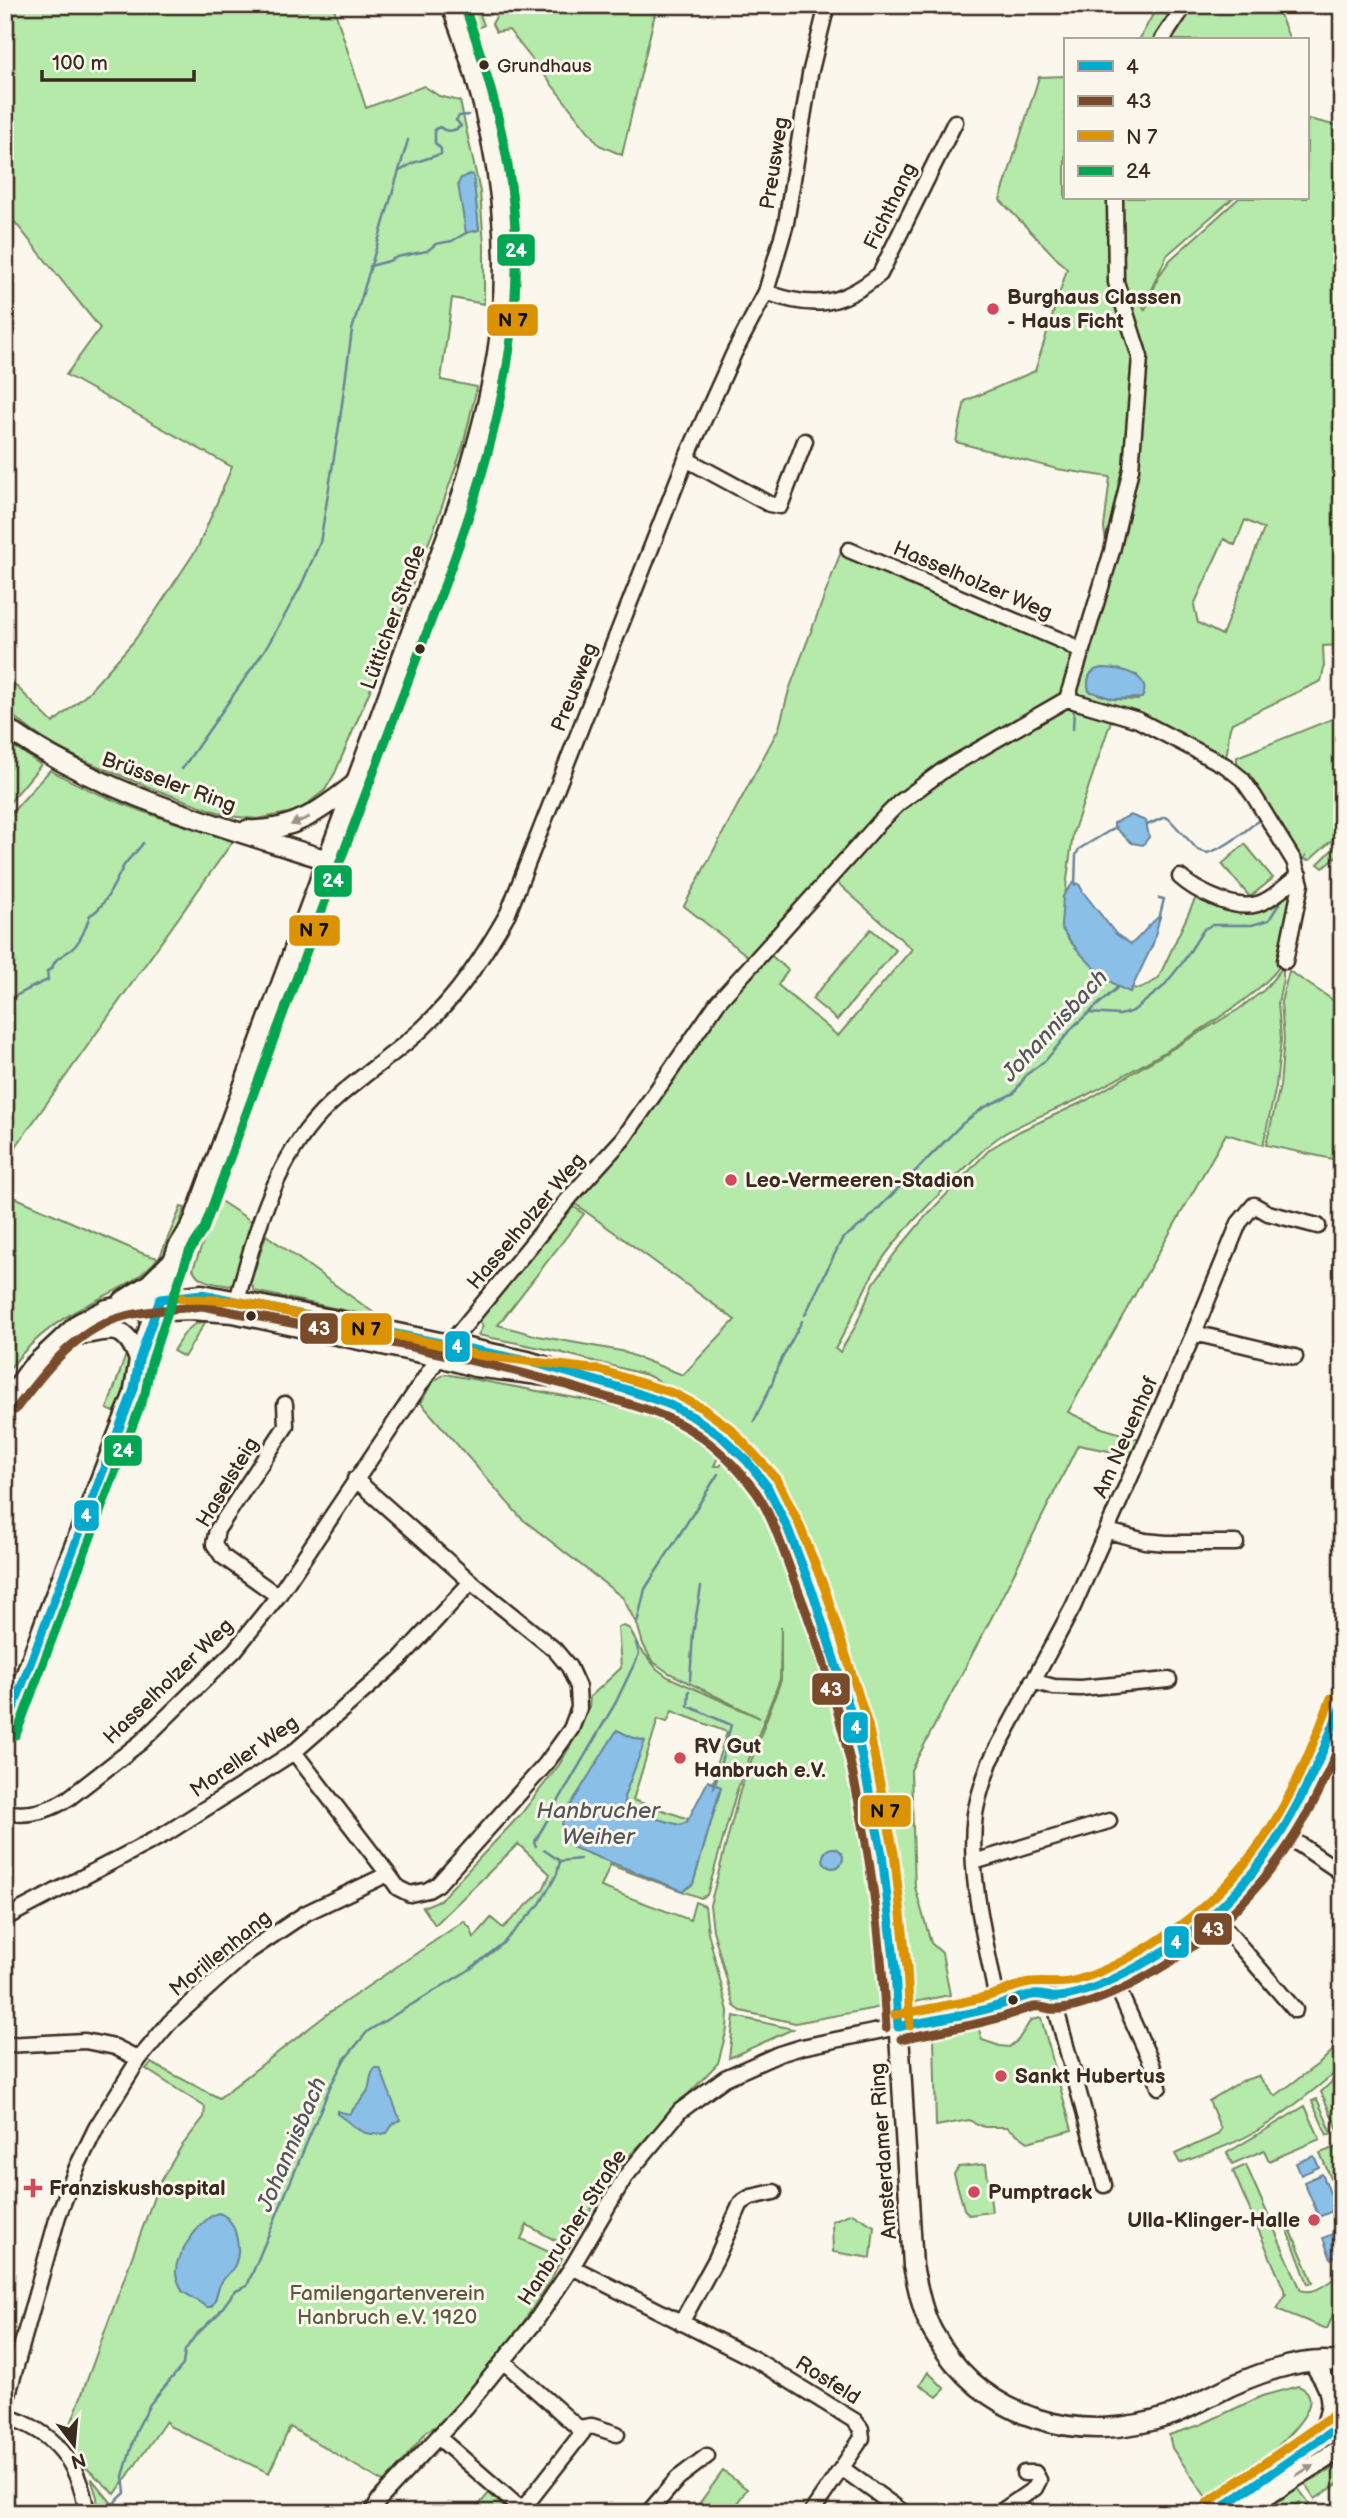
<svg xmlns="http://www.w3.org/2000/svg" width="1347" height="2518" viewBox="0 0 1347 2518" font-family="'Balsamiq Sans',sans-serif">
<style>
.green{fill:#b5eaab;stroke:#788a64;stroke-width:2;fill-rule:evenodd}
.water{fill:#8abfe8;stroke:#6a8397;stroke-width:2}
.lines{fill:none;stroke-linecap:round;stroke-linejoin:round}
.stream{stroke:#6a8397;stroke-width:2.5}
.minor-casing{stroke:#3b2a1e;stroke-width:19}
.major-casing{stroke:#3b2a1e;stroke-width:23}
.minor{stroke:#fbf7ec;stroke-width:14}
.major{stroke:#fbf7ec;stroke-width:18}
.bus-1-casing{stroke:#fbf7ec;stroke-width:14}
.bus-2-casing{stroke:#fbf7ec;stroke-width:14}
.bus-3-casing{stroke:#fbf7ec;stroke-width:14}
.bus-4-casing{stroke:#fbf7ec;stroke-width:14}
.bus-1{stroke:#00a9ce;stroke-width:9}
.bus-2{stroke:#7a4b2a;stroke-width:9}
.bus-3{stroke:#db9304;stroke-width:9}
.bus-4{stroke:#00a651;stroke-width:9}
.oneway{fill:#9b9085}
.bus-dot{fill:#3b2a1e;stroke:#fbf7ec;stroke-width:2.5}
.poi-dot{fill:#d1495b;stroke:#fbf7ec;stroke-width:2.5}
.labels{text-anchor:middle;stroke-width:6;stroke-linejoin:round;paint-order:stroke}
.bus-label{font-size:19px;fill:#3b2a1e;stroke:#fbf7ec;text-anchor:start}
.street-label{font-size:21px;fill:#3b2a1e;stroke:#fbf7ec}
.poi-label{font-size:21px;font-weight:bold;fill:#3b2a1e;stroke:#fbf7ec;text-anchor:start}
.park-label{font-size:21px;fill:#5a5a41;stroke:#fbf7ec}
.water-label{font-size:23px;font-style:italic;fill:#53575b;stroke:#fbf7ec}
.line-badge{stroke:#fbf7ec;stroke-width:2.5}
.badge-label{font-size:19px;text-anchor:middle;font-weight:bold;fill:#fff}
.pale-badge-label{font-size:19px;text-anchor:middle;font-weight:bold;fill:#111}
</style>
<rect width="100%" height="100%" fill="#fbf7ec"/>
<filter id="ink" filterUnits="userSpaceOnUse"><feTurbulence type="fractalNoise" baseFrequency=".0143" numOctaves="2"/><feDisplacementMap in="SourceGraphic" scale="14" xChannelSelector="R" yChannelSelector="G"/><feConvolveMatrix kernelMatrix="1 2 1 2 8 2 1 2 1" color-interpolation-filters="sRGB"/></filter>
<g filter="url(#ink)">
<path class="green" d="M5,5H333L366,108L424,86L439,96L460,101L480,192L484,245V304L452,298L441,380L477,387L463,446L434,529L374,681L335,773L325,790L298,811L257,819L229,816L156,790L56,749L5,710V675L53,723L86,695L133,642L155,612L198,547L232,467L66,375L100,328L5,210ZM473,176L479,229L466,232V227Z
M464,5H476L484,25L473,30Z
M502,5H657L622,155L599,145L509,30L496,32L492,24Z
M1158,5H1181L1158,40H1139Z
M1193,5H1276L1290,40H1169Z
M1065,76V198H1233L1167,255L1143,307L1145,310L1159,276L1170,260L1239,198H1307V123L1309,119L1342,127V654L1341,645L1323,646L1324,668L1321,681L1232,723C1226,735 1230,744 1226,756L1231,762L1079,694L1077,684L1107,548L1104,528L1110,477L1057,469L956,442L965,401L1035,371L1067,269L1000,200L1039,77ZM1245,520L1264,529L1222,635L1198,623L1194,605L1224,539L1235,545ZM1103,668L1137,675L1138,700L1113,699L1089,691C1086,678 1090,669 1103,668Z
M842,549L1076,653L1062,698L931,773L750,958L684,906L779,728L789,690Z
M1070,704L1113,715L1073,833L1061,927C1076,955 1105,973 1130,992L1132,988L1140,989L1158,979L1197,895L1237,909L1294,884C1290,904 1289,946 1281,963C1262,1001 1127,1074 1085,1096C1057,1110 1025,1120 999,1137C984,1147 973,1161 960,1173C928,1206 889,1242 868,1283C857,1305 848,1328 835,1349L840,1352L855,1327L874,1283L895,1253L925,1217L990,1149L1020,1131L1087,1100L1239,1009L1264,990L1283,967V979L1278,1003L1281,1039L1276,1086L1263,1145L1226,1134L1068,1412L1102,1428L1143,1440L1135,1456L1078,1445L995,1611L911,1770L915,1887L931,1943L942,1953L950,1995L909,2003L888,1858L813,1576L784,1491L739,1441L713,1420L674,1399L677,1391L647,1375L551,1350L478,1335L483,1326L479,1320L573,1206L584,1214L498,1325L538,1336L621,1351L683,1375L735,1320L574,1203L644,1122L690,1047L719,1008L768,953L788,970L778,985L838,1036L912,949L834,880L914,795Z
M1342,708V831L1310,860L1297,859L1237,766V757L1332,719Z
M5,740L41,765L5,808Z
M50,770C107,802 171,822 233,841L17,1145L5,1170V820Z
M1342,840V851L1323,868L1318,864Z
M1245,844L1273,878L1250,897L1222,864Z
M871,929L896,950L837,1020L812,999Z
M1289,971L1342,1006V1161L1266,1145L1280,1086L1284,1039L1281,1002Z
M5,1193L144,1254L158,1258C138,1282 114,1291 87,1305C54,1322 26,1345 5,1375Z
M219,1200L254,1223L234,1283L229,1286C215,1283 199,1283 193,1269Z
M181,1207L185,1208C179,1223 170,1259 156,1266Z
M266,1235L381,1318L254,1291L251,1282Z
M206,1321L184,1357L173,1351C182,1337 188,1323 206,1321Z
M129,1346L131,1350L127,1391L114,1412L107,1409Z
M445,1374L597,1402L664,1418L694,1434L719,1455L714,1466H720L730,1452L763,1493L783,1530L850,1730L876,1858L885,1937L882,2007L795,2023L741,2011L734,2006L713,1930L710,1905L740,1791L781,1680V1627L780,1679L737,1790L707,1895L701,1898L610,1865L601,1887L690,1920L695,1902L705,1906L708,1932L728,2011L727,2029L718,2063L609,2177L569,2248L527,2225L521,2239L562,2258L549,2283L517,2332L462,2399L438,2425L427,2431L385,2483L290,2427L269,2473L169,2426L166,2421L115,2494L70,2453L64,2443L158,2186L181,2147L204,2117L205,2107L146,2069L151,2063L219,2098L330,2012L464,1921L471,1929L474,1938L491,1918L503,1928L543,1890L550,1874L518,1844L435,1925L423,1907L440,1900L521,1814L559,1765L578,1733L589,1708L590,1697L621,1668L618,1627L624,1626L630,1629L639,1647L657,1669L668,1677L760,1718L669,1673L652,1661L643,1644L638,1627L623,1598L521,1518L421,1403L431,1383ZM672,1711L727,1732L715,1768L718,1770L713,1783L708,1781L721,1788L693,1884L683,1891L567,1843L617,1730L631,1737L644,1741L624,1797L625,1808L628,1811L678,1826L687,1822L689,1819L633,1800L658,1719L667,1722Z
M734,2016L793,2029L729,2058Z
M1041,2018L1072,2130L1028,2142L1007,2127H984L969,2120L936,2126L934,2035L978,2026L982,2040L1000,2046L1009,2047L1018,2040L1031,2020Z
M1342,2041V2067C1315,2089 1289,2111 1260,2129C1235,2144 1208,2153 1180,2163L1175,2154L1217,2135L1221,2129L1209,2101L1242,2081L1258,2076L1275,2096L1321,2062Z
M1342,2072V2129L1338,2130L1321,2092Z
M1317,2099L1332,2133L1327,2135L1312,2101Z
M1305,2106L1320,2139L1269,2161L1264,2150L1232,2164L1227,2153Z
M1337,2147L1342,2158V2204L1320,2153Z
M986,2164L992,2212L969,2215L964,2209L954,2174L959,2167Z
M1246,2165L1301,2290C1316,2296 1329,2280 1342,2274V2294L1327,2329L1277,2309L1286,2294L1233,2171Z
M852,2213L874,2226L871,2258L833,2252L832,2221Z
M1284,2220L1292,2233L1313,2282L1308,2284Z
M928,2372L945,2389L937,2397L920,2385Z
M1298,2386C1347,2404 1227,2488 1208,2500L1172,2448L1169,2435L1200,2425L1262,2396Z
M1342,2464V2481L1315,2499L1305,2483Z
M723,2471L747,2489L730,2513H702L696,2508Z
M91,2478L120,2513H98L97,2497Z
M1298,2488L1309,2503L1304,2506L1300,2502L1284,2513H1265L1274,2504Z
M489,2493L508,2511L507,2513H472Z"/>
<path class="water" d="M470,174L473,175L479,230L466,233L458,184L461,178Z
M1103,668C1120,668 1154,675 1142,698L1113,699L1089,691C1086,678 1090,669 1103,668Z
M1130,815L1146,821L1149,837L1143,845L1132,843L1114,827V823Z
M1073,883L1079,884L1083,892L1116,934L1131,944C1142,936 1148,924 1160,916L1153,944L1130,992C1107,985 1073,948 1061,927L1063,896Z
M617,1730L631,1737L645,1741L624,1797L625,1807L628,1811L680,1825L687,1822L708,1781L721,1787L693,1884L683,1891L572,1847C559,1838 560,1828 565,1814Z
M823 1858a10 10 0 1 1 20 0a10 10 0 1 1-20 0Z
M375,2068H380L400,2120L394,2123L387,2133C359,2138 358,2127 337,2114V2111L349,2114C356,2106 363,2099 368,2090C371,2082 369,2075 375,2068Z
M1314,2156L1319,2167L1301,2175L1296,2163Z
M1322,2174L1337,2209L1319,2217L1304,2182Z
M218,2213C236,2217 242,2249 235,2265C231,2273 222,2278 219,2287C216,2294 217,2300 211,2307H207L182,2291C180,2285 175,2277 176,2270C177,2252 202,2218 218,2213Z
M1342,2230V2254L1331,2259L1323,2238Z"/>
<g class="lines">
<path class="stream" d="M400,171L413,163L441,154V149L435,143V129L440,127C446,133 455,131 461,126L456,120L459,116L468,115
M370,266L389,261L397,257L427,251L436,244L452,241L466,233
M1089,698L1112,705
M1073,729L1074,708
M1184,736L1196,742
M182,769L268,645L300,588L320,543L339,426L352,330L408,140
M1254,784L1264,798
M1147,825L1165,817L1169,819L1198,850L1207,853C1230,846 1244,831 1263,817
M1303,861L1306,855
M1075,885L1076,855L1079,849L1116,827
M1159,919L1164,899L1159,898
M5,1001C20,994 33,986 48,980L47,971L52,969C54,956 67,955 75,946C82,938 87,925 90,915C104,909 115,882 122,869C126,859 137,853 143,843
M1089,1013L1120,1015L1133,1011L1163,987L1183,962L1204,929L1212,925H1252L1269,920L1284,896
M805,1315L842,1239L865,1222L962,1124L983,1108L1014,1093L1027,1074L1046,1060L1074,1026L1118,987
M754,1421L772,1384L777,1368L802,1321
M637,1623L645,1589L718,1474
M690,1680L693,1634L701,1587
M689,1691L688,1706L731,1725L714,1788
M536,1846L534,1843L616,1702L639,1654L636,1643
M560,1861L580,1859
M111,2506L125,2493L123,2476L137,2429L150,2404L183,2365L185,2350L195,2336L218,2314L234,2292L247,2286L330,2087L344,2060L368,2031L469,1970L502,1944L540,1904L557,1874L560,1861L544,1850"/>
<g class="minor-casing">
<path id="minor" d="M1162,40L1185,5
M766,292C813,310 841,306 880,274L955,122
M686,459L769,504L780,506L805,441
M849,550L1067,643L1081,652
M1067,699L1138,720L1226,766L1242,779L1254,796L1294,861L1301,884L1285,961
M1180,877C1190,886 1201,892 1213,897C1255,916 1267,902 1299,875
M235,1308C251,1248 268,1182 306,1131C338,1089 384,1064 422,1029C459,994 483,957 508,913L686,459L734,353L766,292L786,223L810,74L827,5
M1194,1333L1295,1357
M1108,1531L1145,1541L1166,1543H1236
M278,1596L222,1556L214,1544L217,1530L286,1426L285,1404
M1032,1681L1054,1687L1080,1688L1169,1680
M294,1752L388,1874
M5,1812C29,1817 49,1811 69,1798L141,1742L235,1650L278,1596L439,1357L571,1196L623,1139L718,1002L878,824L899,803L945,769L1067,699L1112,551L1131,469L1140,357L1116,282L1115,198
M1284,1834L1342,1873
M974,1862L1109,1821
M1214,1916L1295,2010
M5,1918L167,1833L294,1752L399,1660L471,1582
M1114,1980L1152,2064L1159,2087
M1053,1998L1104,2185
M1045,2002C1066,1991 1093,1990 1115,1979C1244,1914 1295,1835 1342,1702
M998,2006C987,1944 967,1877 975,1814C978,1796 984,1779 990,1762L1073,1607L1194,1333L1239,1223L1254,1205L1268,1213L1318,1226
M5,2045L85,2041L115,2047L139,2059
M572,2267L756,2360L855,2421L861,2429L862,2438L811,2513
M681,2323L716,2259L741,2203L751,2197L774,2192
M5,2405L58,2216L77,2167L96,2128L139,2059L170,2022L248,1952L306,1913L388,1874L398,1888L410,1894L428,1890L438,1884L545,1765L571,1729L579,1708L578,1687L569,1667L555,1650L471,1582L355,1479
M5,2416C55,2431 79,2462 87,2513
M579,2428L592,2426L617,2434
M438,2437L522,2510L583,2432L504,2362
M843,2469L904,2513
M372,2513L379,2500L466,2407L535,2322L572,2267L625,2177L680,2111L725,2078L779,2054L802,2047L998,2006C1015,1998 1035,1991 1053,1998
M648,2513L678,2478L707,2456
M999,2513L1035,2488L1039,2480L1035,2473H1024"/>
</g>
<g class="major-casing">
<path id="major" d="M5,727C102,795 215,824 327,860
M247,830C292,833 323,809 356,783
M123,1301L149,1284L169,1264
M145,1312L190,1310L233,1313L439,1357L475,1367L555,1377
M70,1336C105,1334 123,1315 139,1360
M134,1389L139,1360L151,1322L178,1247L192,1225L462,495C480,435 497,375 502,313C511,208 489,103 451,5
M5,1403L31,1368L79,1323L107,1309L145,1301L202,1294L346,1322L528,1361L668,1404L695,1418L722,1437L767,1486L788,1529L814,1596L856,1729L882,1854L895,1968L913,2266C918,2288 922,2312 933,2332C982,2420 1080,2447 1172,2415C1187,2410 1200,2401 1215,2394C1247,2377 1305,2354 1342,2363
M5,1731L48,1613L139,1380
M1318,2370C1336,2395 1333,2413 1319,2438
M1214,2513L1342,2424
M1239,2513L1342,2448"/>
</g>
<use href="#minor" class="minor"/>
<use href="#major" class="major"/>
<g class="bus-1-casing">
<path id="bus-1" d="M160,1299L202,1294L528,1361L631,1391L668,1404L695,1418L722,1437L747,1461L767,1486L788,1529L814,1596L856,1729L882,1854L895,1968L898,2027
M5,1730L134,1389L139,1360L160,1299
M898,2027C931,2020 965,2016 997,2006C1008,2003 1019,1997 1032,1995C1040,1994 1045,1996 1052,1997C1061,1998 1070,1995 1078,1993C1109,1984 1137,1968 1164,1951C1260,1890 1303,1807 1342,1703
M1214,2513L1342,2424"/>
</g>
<g class="bus-2-casing">
<path id="bus-2" d="M15,1410C40,1377 70,1337 110,1321C138,1310 172,1310 202,1306C330,1331 460,1353 586,1391C620,1402 658,1410 689,1429C714,1444 738,1468 756,1492C773,1516 784,1554 795,1582C851,1724 878,1875 886,2028
M901,2039C933,2032 967,2027 999,2018C1011,2015 1022,2009 1034,2007C1040,2006 1044,2008 1050,2009C1060,2010 1071,2008 1081,2005C1112,1996 1140,1981 1167,1964C1254,1908 1306,1834 1342,1738"/>
</g>
<g class="bus-3-casing">
<path id="bus-3" d="M464,5C495,92 519,183 516,276C512,431 446,579 393,721C329,891 265,1060 204,1229L189,1252L173,1298L236,1301L442,1345L477,1355L600,1370L673,1393L702,1408L731,1429L777,1479L799,1524L826,1592L868,1725L894,1853L907,1967L910,2026
M895,2015C928,2008 963,2004 995,1994C1005,1991 1014,1986 1025,1984C1043,1980 1059,1986 1077,1980C1105,1972 1130,1958 1154,1943C1253,1881 1291,1804 1331,1698
M1207,2503L1335,2414"/>
</g>
<g class="bus-4-casing">
<path id="bus-4" d="M16,1735L145,1393L151,1363L163,1326L189,1252L204,1229C265,1060 329,891 393,721C446,579 512,431 516,276C519,183 495,92 464,5"/>
</g>
<use href="#bus-1" class="bus-1"/>
<use href="#bus-2" class="bus-2"/>
<use href="#bus-3" class="bus-3"/>
<use href="#bus-4" class="bus-4"/>
</g>
<defs><path id="oneway-solid" d="M-6-.8H1V-3.2L6.5 0L1 3.2V.8H-6Z" transform="scale(1.75)"/></defs>
<g class="oneway">
<use href="#oneway-solid" transform="translate(300 821) rotate(157)"/>
<use href="#oneway-solid" transform="translate(1305 2470) rotate(-32)"/>
</g>
</g>
<g class="bus-dot">
<circle cx="484" cy="65" r="6"/>
<circle cx="420" cy="649" r="6"/>
<circle cx="251" cy="1316" r="6"/>
<circle cx="1013" cy="2000" r="6"/>
</g>
<g class="poi-dot">
<circle cx="993" cy="309" r="7"/>
<circle cx="731" cy="1180" r="7"/>
<circle cx="680" cy="1758" r="7"/>
<circle cx="1001" cy="2076" r="7"/>
<path d="M29.5 2177.5h7v7h7v7h-7v7h-7v-7h-7v-7h7z"/>
<circle cx="974" cy="2192" r="7"/>
<circle cx="1314" cy="2220" r="7"/>
</g>
<g class="labels">
<g class="bus-label">
<text x="497" y="72">Grundhaus</text>
</g>
<g class="street-label">
<text transform="translate(774 163) rotate(-81)" y="7">Preusweg</text>
<text transform="translate(890 206) rotate(-64)" y="7">Fichthang</text>
<text transform="translate(973 580) rotate(23)" y="7">Hasselholzer Weg</text>
<text transform="translate(393 617) rotate(-70)" y="7">Lütticher Straße</text>
<text transform="translate(574 687) rotate(-69)" y="7">Preusweg</text>
<text transform="translate(169 782) rotate(20)" y="7">Brüsseler Ring</text>
<text transform="translate(526 1221) rotate(-50)" y="7">Hasselholzer Weg</text>
<text transform="translate(1125 1437) rotate(-66)" y="7">Am Neuenhof</text>
<text transform="translate(227 1482) rotate(-59)" y="7">Haselsteig</text>
<text transform="translate(168 1681) rotate(-44)" y="7">Hasselholzer Weg</text>
<text transform="translate(244 1756) rotate(-35)" y="7">Moreller Weg</text>
<text transform="translate(220 1953) rotate(-39)" y="7">Morillenhang</text>
<text transform="translate(883 2151) rotate(-94)" y="7">Amsterdamer Ring</text>
<text transform="translate(572 2227) rotate(-57)" y="7">Hanbrucher Straße</text>
<text transform="translate(828 2380) rotate(32)" y="7">Rosfeld</text>
</g>
<g class="poi-label">
<text x="1007" y="304">Burghaus Classen<tspan x="1007" dy="24">- Haus Ficht</tspan></text>
<text x="745" y="1187">Leo-Vermeeren-Stadion</text>
<text x="694" y="1753">RV Gut<tspan x="694" dy="24">Hanbruch e.V.</tspan></text>
<text x="1015" y="2083">Sankt Hubertus</text>
<text x="49" y="2195">Franziskushospital</text>
<text x="988" y="2199">Pumptrack</text>
<text x="1300" y="2227" text-anchor="end">Ulla-Klinger-Halle</text>
</g>
<g class="park-label">
<text x="387" y="2300">Familengartenverein<tspan x="387" dy="24">Hanbruch e.V. 1920</tspan></text>
</g>
<g class="water-label">
<text transform="translate(1054 1025) rotate(-47)" y="8">Johannisbach</text>
<text x="598" y="1818">Hanbrucher<tspan x="598" dy="26">Weiher</tspan></text>
<text transform="translate(291 2144) rotate(-67)" y="8">Johannisbach</text>
</g>
</g>
<g class="line-badge">
<rect x="496" y="233" width="40" height="34" rx="7" fill="#00a651"/>
<rect x="486" y="303" width="53" height="34" rx="7" fill="#db9304"/>
<rect x="313" y="864" width="40" height="34" rx="7" fill="#00a651"/>
<rect x="288" y="914" width="53" height="33" rx="7" fill="#db9304"/>
<rect x="299" y="1312" width="40" height="33" rx="7" fill="#7a4b2a"/>
<rect x="340" y="1312" width="53" height="34" rx="7" fill="#db9304"/>
<rect x="444" y="1330" width="27" height="33" rx="7" fill="#00a9ce"/>
<rect x="103" y="1434" width="40" height="33" rx="7" fill="#00a651"/>
<rect x="73" y="1499" width="27" height="33" rx="7" fill="#00a9ce"/>
<rect x="811" y="1672" width="40" height="34" rx="7" fill="#7a4b2a"/>
<rect x="842" y="1711" width="27" height="33" rx="7" fill="#00a9ce"/>
<rect x="859" y="1794" width="53" height="34" rx="7" fill="#db9304"/>
<rect x="1193" y="1912" width="40" height="34" rx="7" fill="#7a4b2a"/>
<rect x="1163" y="1925" width="27" height="34" rx="7" fill="#00a9ce"/>
</g>
<g class="badge-label">
<text x="516" y="257">24</text>
<text x="333" y="887">24</text>
<text x="319" y="1335">43</text>
<text x="457" y="1353">4</text>
<text x="123" y="1457">24</text>
<text x="86" y="1522">4</text>
<text x="831" y="1696">43</text>
<text x="856" y="1734">4</text>
<text x="1213" y="1936">43</text>
<text x="1176" y="1949">4</text>
</g>
<g class="pale-badge-label">
<text x="513" y="327">N 7</text>
<text x="314" y="937">N 7</text>
<text x="366" y="1336">N 7</text>
<text x="885" y="1818">N 7</text>
</g>
<rect width="1347" height="2518" fill="none" stroke="#fbf7ec" stroke-width="28"/>
<rect x="14" y="14" width="1319" height="2490" fill="none" stroke="#3b2a1e" stroke-width="2.5" filter="url(#ink)"/>
<rect x="1064" y="38" width="245" height="161" fill="#fbf7ec" stroke="#aea59a" stroke-width="2"/>
<rect x="1078" y="61" width="35" height="10" fill="#00a9ce" stroke="#aea59a" stroke-width="2"/>
<text x="1126" y="74" font-size="21" fill="#3b2a1e">4</text>
<rect x="1078" y="96" width="35" height="10" fill="#7a4b2a" stroke="#aea59a" stroke-width="2"/>
<text x="1126" y="108" font-size="21" fill="#3b2a1e">43</text>
<rect x="1078" y="131" width="35" height="10" fill="#db9304" stroke="#aea59a" stroke-width="2"/>
<text x="1126" y="144" font-size="21" fill="#3b2a1e">N 7</text>
<rect x="1078" y="166" width="35" height="10" fill="#00a651" stroke="#aea59a" stroke-width="2"/>
<text x="1126" y="178" font-size="21" fill="#3b2a1e">24</text>
<g transform="translate(74 2445) rotate(164)" stroke="#fbf7ec" stroke-width="5" paint-order="stroke">
<path d="M0-5L12 26L0 18L-12 26Z" fill="#3b2a1e"/>
<text y="-10" font-size="19" font-weight="bold" text-anchor="middle" fill="#3b2a1e">N</text>
</g>
<path d="M42 70v10h152v-10" fill="none" stroke="#3b2a1e" stroke-width="3.5"/>
<text x="52" y="70" font-size="21" fill="#3b2a1e" stroke="#fbf7ec" stroke-width="5" paint-order="stroke">100 m</text>
</svg>
